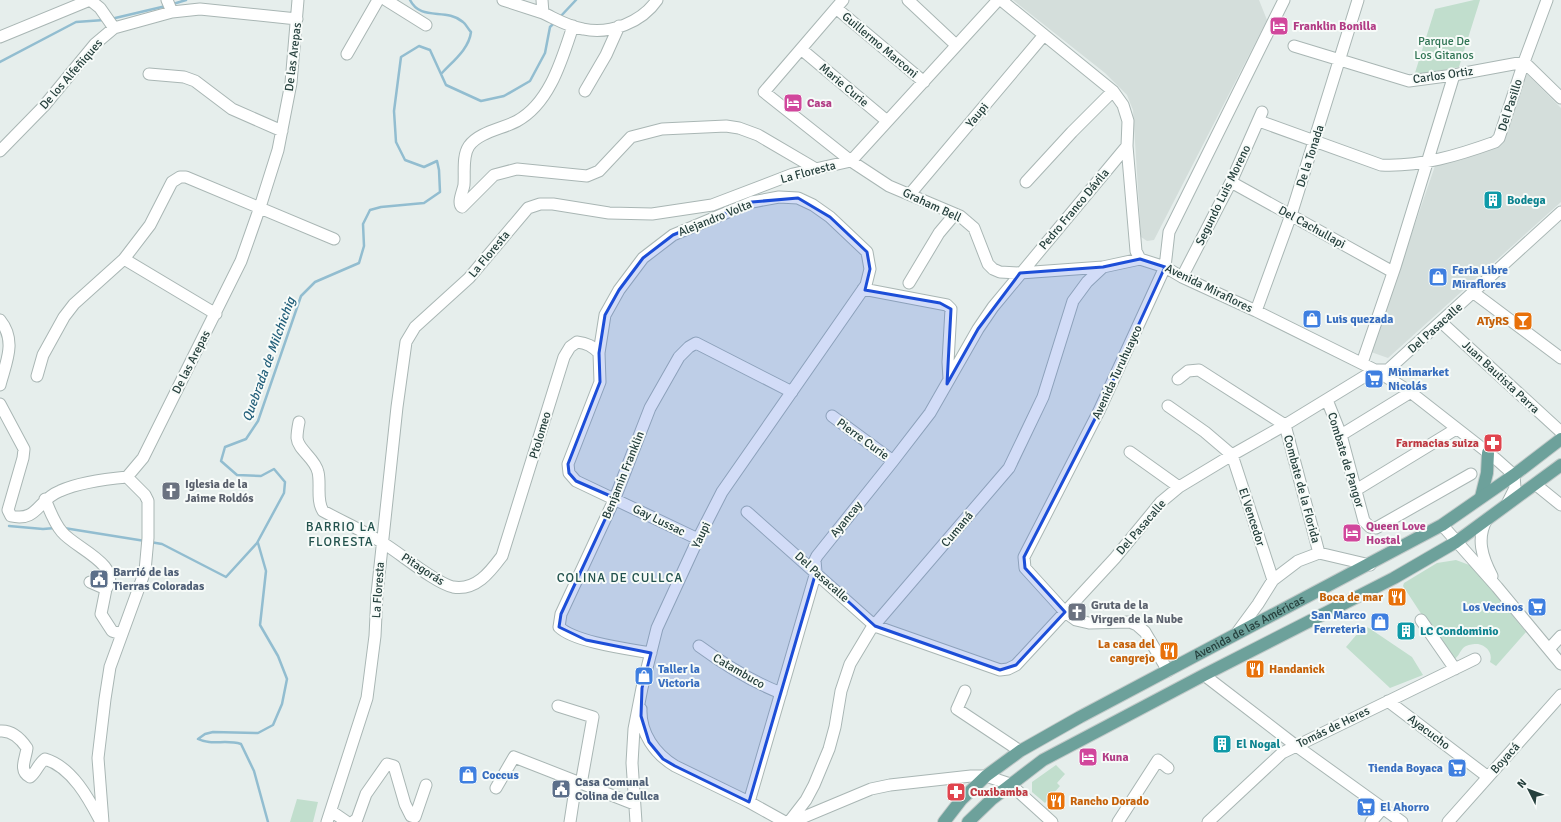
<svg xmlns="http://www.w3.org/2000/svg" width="1561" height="822" viewBox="0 0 1561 822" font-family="Signika,sans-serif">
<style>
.built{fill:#d4dedb}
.green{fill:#c1decd}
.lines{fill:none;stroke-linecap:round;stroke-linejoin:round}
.stream{stroke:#92bdd0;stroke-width:2.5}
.minor-casing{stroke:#a9b6b4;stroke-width:13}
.major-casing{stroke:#c2cac9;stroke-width:14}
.minor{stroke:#fff;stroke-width:11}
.major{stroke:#6da19b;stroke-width:12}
.marked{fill:#1d4ed8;fill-opacity:0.2;stroke:#1d4ed8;stroke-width:3;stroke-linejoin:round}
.labels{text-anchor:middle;stroke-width:4;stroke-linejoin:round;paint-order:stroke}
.hotel-label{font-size:12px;font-weight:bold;fill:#b23c85;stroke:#f7fbf9;text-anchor:start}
.park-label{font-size:12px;fill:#317555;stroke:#f7fbf9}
.street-label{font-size:12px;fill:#26403d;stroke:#f7fbf9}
.culture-label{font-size:12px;font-weight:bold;fill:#0d838f;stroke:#f7fbf9;text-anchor:start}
.shop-label{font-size:12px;font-weight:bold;fill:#366cbe;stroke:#f7fbf9;text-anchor:start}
.food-label{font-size:12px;font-weight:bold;fill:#c56008;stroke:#f7fbf9;text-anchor:end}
.health-label{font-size:12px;font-weight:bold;fill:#be3a42;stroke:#f7fbf9;text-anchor:end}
.worship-label{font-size:12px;font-weight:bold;fill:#5b616d;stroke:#f7fbf9;text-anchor:start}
.service-label{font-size:12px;font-weight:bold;fill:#4e5e75;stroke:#f7fbf9;text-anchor:start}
.water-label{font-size:13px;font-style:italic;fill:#225f7a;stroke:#f7fbf9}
.neighbourhood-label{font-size:13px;letter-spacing:1px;fill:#22524d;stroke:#f7fbf9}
</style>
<rect width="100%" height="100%" fill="#e6eeec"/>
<path class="built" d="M1013,0H1259L1267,20L1154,240L1147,241L1141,237L1133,110L1127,95L1105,73Z
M1527,74L1561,108V202L1388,358L1371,352L1436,163L1499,146Z"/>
<path class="green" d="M1474,0H1480L1459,67L1414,76L1435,9Z
M1456,560L1472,566L1526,632L1496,666L1490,662C1493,653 1487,646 1478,644C1457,644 1464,654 1452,661L1403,586L1404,583L1437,563Z
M1364,626L1369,628L1412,657L1423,675L1390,688L1346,647Z
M1056,765L1065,774L1057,783L1060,786L1045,803L1032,792V782Z
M297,799L318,802L313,822H290Z"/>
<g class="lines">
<path class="stream" d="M410,0C421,22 446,7 463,22C466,24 468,29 471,32C469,49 453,61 442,73
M173,4L186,0
M560,17L576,0
M111,19L166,6
M0,62L76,22L104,20
M9,526L43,529L55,528
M64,528L145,541
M150,542L162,544L226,577L257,543L284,493L285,482L274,469L261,476L237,475L221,461L225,447L246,439L258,421L301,296L315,282L359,263L364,246L363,224L370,210L381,207L424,203L440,192L439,170L437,161L424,167L405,160L396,142L394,111L401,57L419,46L430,50L446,85L481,101L504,96L530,81L545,53L550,27L555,22
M258,543L266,571L260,625L278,656L287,679L282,704L273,725L258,733L213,732L205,734L198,739C212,746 225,739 241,744L254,771L268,822"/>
<g class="minor-casing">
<path id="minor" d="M167,0L172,12
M386,0L426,25
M503,0L543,13
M542,0L543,13C556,19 569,27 583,29C610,35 642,22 657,0
M843,0L764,92L851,161L889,186L960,216L974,228L988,264L993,269L1000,272L1020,273L1103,267
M908,0L956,45
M1001,0L1113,91L1123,105L1128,121L1127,146L1136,251L1140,259L1165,267L1182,277L1256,311L1375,370L1409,391L1496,459L1514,475L1515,488L1507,504
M836,8L924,82
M573,26C562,59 550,103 517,121C502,129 479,132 469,146C462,156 465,173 464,185C463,191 457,203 462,207L494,175L517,169L587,176L599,171L631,137L662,129L726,126L739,128L758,135L816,169
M0,37L90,0L100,8L114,28
M1294,46L1409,81L1454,75L1524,62L1561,98
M801,49L887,121
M347,54L378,0
M149,74L184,77L195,81L232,109L282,131
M585,91L606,55L619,26
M1259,121L1381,165C1420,167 1459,155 1495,142L1499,138L1524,62L1547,0
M0,151L44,106L95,44L114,28L172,12L200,9L297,19
M1026,182L1072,132L1113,91
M1231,182L1393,272
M910,194L1044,35
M124,259L216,314
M1182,277L1231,182L1262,112
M909,283L939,233L955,214
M863,289L947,305L951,309L948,362L949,379
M1474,293L1561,358
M1256,311L1291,215L1358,0
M0,320C17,341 6,362 0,385
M1441,322L1561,432
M1362,363L1395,267L1454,75
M37,376L43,355L64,317L74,304L124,259L150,225L172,182L180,177H186L334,239
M1178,379L1188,371L1199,370L1285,425L1319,553
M1327,400L1341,435L1364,521L1370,527L1376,528L1471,474
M0,404L24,449L23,458L8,510L11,516C38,522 37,500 60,491C80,482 105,479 127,477L143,458L241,261L260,207L278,150L291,83L298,0
M1168,406L1205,432L1232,455L1273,580
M832,416L893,461
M299,422C298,427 297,433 297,438C298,450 315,458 318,472C321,484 316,500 323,511C343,522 364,531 383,543C400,553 435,583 453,587C476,591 490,572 502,556L564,357L570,347L577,342C587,343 592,346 599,353
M1341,435L1411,392
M1130,452L1179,487
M1535,484L1561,505
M1356,490L1456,429
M45,499C50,511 54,523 62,532C75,548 123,565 106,589L90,582
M747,512L875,626L1000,670L1008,669L1016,665L1115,558L1161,502L1179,487L1232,455L1285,425L1375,370H1388L1391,367L1561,212
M1487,519C1476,538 1482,557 1492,576
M1442,525L1497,587L1561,664
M1319,553L1370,565
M106,589L101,614L112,631L121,634
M1421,620L1455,669
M1236,634L1258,604L1273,580L1298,561L1319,553
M699,646C725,665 750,681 781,693
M1549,649L1561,636
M651,653C628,649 574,642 559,627L561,614L615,498L650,408L679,357L689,347L696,343L792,392
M1168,671L1145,632L1137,625L1130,622L1089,623L1076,620L1065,612L1025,568L1024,557L1099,411L1165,267L1169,232L1284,0
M1204,675L1295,745L1402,822
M965,691L957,709L1020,751
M1388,701L1488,777
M558,706L593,717L581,784
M641,709C640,733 655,754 675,766L749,802L785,822
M0,731C12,730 21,739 27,748C26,758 18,771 30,777C36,773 38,764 45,759C72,767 89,799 101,822
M496,788L514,757L634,804
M749,802L816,572L815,560L817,556L893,461L930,413L978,329L993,307L1127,146
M331,811L347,822
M103,822L98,758L105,699L110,667L145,571L148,538V501L145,495L127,477
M327,822L367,698L375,636L377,594L397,407L406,342L415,327L469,278L528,208L540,204H553L609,213L652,214L712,205L793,174L851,161L998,0
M353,822L357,819L366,794L387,764L394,766L405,804L411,816L415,817L426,785
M570,822L576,783
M636,822L632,763L634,729L642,688L657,628L698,539L722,492L866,285L870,269L867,252L830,217L813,205L798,198L779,197L752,202L673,235L643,258L619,290L605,315L599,353L600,382L568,464L569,473L576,481L698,539
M789,822L806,800L814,785L829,749L835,727L841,691L850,664L871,629L1009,468L1043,397L1073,301L1087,282L1103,267L1140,259
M792,822L871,789L890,785L971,776H986L1010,784L1052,822
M1118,822L1158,760L1168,768
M1208,822L1282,753L1475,659
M1371,822L1383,808
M1448,822L1561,695"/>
</g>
<g class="major-casing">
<g id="major">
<path d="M1481,497L1487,473L1488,453"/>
<path id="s1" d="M944,822L961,800L986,776L1020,751L1080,717L1442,525L1514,475L1561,439"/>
<path d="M968,822L992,799L1043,760L1204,675L1394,578L1456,542L1561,465"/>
</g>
</g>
<use href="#minor" class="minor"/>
<use href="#major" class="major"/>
</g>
<path class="marked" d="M798,198L830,217L867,252L870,269L865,290L940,303L951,309L947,384L978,329L1020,273L1103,267L1140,259L1165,267L1099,411L1024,557L1025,568L1065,612L1016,665L1000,670L875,626L816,572L749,802L675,766L663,759L649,742L641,716L642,688L651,653L586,640L559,627L561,614L615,498L576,481L569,473L568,464L600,382L599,353L605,315L619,290L643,258L673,235L752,202Z"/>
<defs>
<g id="hotel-square" transform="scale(1)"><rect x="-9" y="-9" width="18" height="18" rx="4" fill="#d1479c" stroke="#f7fbf9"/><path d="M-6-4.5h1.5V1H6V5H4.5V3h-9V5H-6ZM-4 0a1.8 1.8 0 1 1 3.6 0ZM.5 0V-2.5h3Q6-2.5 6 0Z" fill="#fff"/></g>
<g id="building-square" transform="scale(1)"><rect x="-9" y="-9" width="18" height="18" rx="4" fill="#0f9aa8" stroke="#f7fbf9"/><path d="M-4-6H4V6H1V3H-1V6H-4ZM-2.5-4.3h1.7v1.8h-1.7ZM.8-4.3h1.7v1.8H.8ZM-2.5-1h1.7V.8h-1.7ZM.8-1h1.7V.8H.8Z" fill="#fff"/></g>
<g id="shop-square" transform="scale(1)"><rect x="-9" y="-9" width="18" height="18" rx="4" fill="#3f7fe0" stroke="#f7fbf9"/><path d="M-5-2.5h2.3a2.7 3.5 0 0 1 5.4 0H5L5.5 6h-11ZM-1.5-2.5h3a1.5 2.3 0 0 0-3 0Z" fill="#fff"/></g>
<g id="bar-square" transform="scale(1)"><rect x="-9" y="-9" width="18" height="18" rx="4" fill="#e8710a" stroke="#f7fbf9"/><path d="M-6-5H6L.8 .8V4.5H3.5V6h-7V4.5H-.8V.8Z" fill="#fff"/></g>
<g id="supermarket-square" transform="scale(1)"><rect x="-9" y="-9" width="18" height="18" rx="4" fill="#3f7fe0" stroke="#f7fbf9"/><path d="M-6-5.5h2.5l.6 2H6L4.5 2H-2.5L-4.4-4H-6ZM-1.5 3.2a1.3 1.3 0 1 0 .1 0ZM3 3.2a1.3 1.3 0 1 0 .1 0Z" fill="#fff"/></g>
<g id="pharmacy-square" transform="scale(1)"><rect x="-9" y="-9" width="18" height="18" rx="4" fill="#e0444e" stroke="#f7fbf9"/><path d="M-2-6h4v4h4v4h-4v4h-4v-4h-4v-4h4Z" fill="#fff"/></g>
<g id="church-square" transform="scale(1)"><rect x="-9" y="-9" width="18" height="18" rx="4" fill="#6b7280" stroke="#f7fbf9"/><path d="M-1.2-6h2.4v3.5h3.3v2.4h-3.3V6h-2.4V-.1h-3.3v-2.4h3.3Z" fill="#fff"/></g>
<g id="civic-square" transform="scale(1)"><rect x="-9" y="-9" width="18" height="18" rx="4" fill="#5c6f8a" stroke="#f7fbf9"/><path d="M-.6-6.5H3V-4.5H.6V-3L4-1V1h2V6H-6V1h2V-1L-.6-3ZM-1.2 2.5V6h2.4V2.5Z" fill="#fff"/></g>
<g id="restaurant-square" transform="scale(1)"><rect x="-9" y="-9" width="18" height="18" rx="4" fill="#e8710a" stroke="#f7fbf9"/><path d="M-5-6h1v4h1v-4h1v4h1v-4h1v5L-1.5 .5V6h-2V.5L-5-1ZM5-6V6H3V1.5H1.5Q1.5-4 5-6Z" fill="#fff"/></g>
</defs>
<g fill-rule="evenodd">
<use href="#hotel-square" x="1279" y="26"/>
<use href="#hotel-square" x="793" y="103"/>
<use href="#building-square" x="1493" y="200"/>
<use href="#shop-square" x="1438" y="277"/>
<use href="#shop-square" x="1312" y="319"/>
<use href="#bar-square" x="1523" y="321"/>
<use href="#supermarket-square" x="1374" y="379"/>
<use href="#pharmacy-square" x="1493" y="443"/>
<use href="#church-square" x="171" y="491"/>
<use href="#hotel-square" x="1352" y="533"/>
<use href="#civic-square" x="99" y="579"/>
<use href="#restaurant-square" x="1397" y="597"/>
<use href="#supermarket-square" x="1537" y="607"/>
<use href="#church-square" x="1077" y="612"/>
<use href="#shop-square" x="1380" y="622"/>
<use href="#building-square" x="1406" y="631"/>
<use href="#restaurant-square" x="1169" y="651"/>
<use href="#restaurant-square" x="1255" y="669"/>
<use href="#shop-square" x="644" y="676"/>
<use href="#building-square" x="1222" y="744"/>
<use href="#hotel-square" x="1088" y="757"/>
<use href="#supermarket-square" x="1457" y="768"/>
<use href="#shop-square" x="468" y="775"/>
<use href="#civic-square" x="561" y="789"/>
<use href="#pharmacy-square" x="956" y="792"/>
<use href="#restaurant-square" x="1056" y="801"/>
<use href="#supermarket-square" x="1366" y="807"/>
</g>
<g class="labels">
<g class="hotel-label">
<text x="1293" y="30">Franklin Bonilla</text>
<text x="807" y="107">Casa</text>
<text x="1366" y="530">Queen Love<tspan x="1366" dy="14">Hostal</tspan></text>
<text x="1102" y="761">Kuna</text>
</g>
<g class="park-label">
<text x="1444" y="45">Parque De<tspan x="1444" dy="14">Los Gitanos</tspan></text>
</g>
<g class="street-label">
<text transform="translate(880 45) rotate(40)" y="4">Guillermo Marconi</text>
<text transform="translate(293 57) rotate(-83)" y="4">De las Arepas</text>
<text transform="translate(71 74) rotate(-49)" y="4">De los Alfeñiques</text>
<text transform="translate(1443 75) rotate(-8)" y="4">Carlos Ortiz</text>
<text transform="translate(844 85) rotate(40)" y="4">Marie Curie</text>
<text transform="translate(1510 105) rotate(-72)" y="4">Del Pasillo</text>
<text transform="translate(977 115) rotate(-50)" y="4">Yaupi</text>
<text transform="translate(1310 156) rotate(-72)" y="4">De la Tonada</text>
<text transform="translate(808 172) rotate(-15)" y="4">La Floresta</text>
<text transform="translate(1223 195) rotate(-64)" y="4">Segundo Luis Moreno</text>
<text transform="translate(932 205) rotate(25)" y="4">Graham Bell</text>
<text transform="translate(1074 209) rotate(-50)" y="4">Pedro Franco Dávila</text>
<text transform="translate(715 218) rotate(-22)" y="4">Alejandro Volta</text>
<text transform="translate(1312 227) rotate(29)" y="4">Del Cachullapi</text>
<text transform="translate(489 254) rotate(-50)" y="4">La Floresta</text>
<text transform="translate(1209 288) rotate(26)" y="4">Avenida Miraflores</text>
<text transform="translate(1435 328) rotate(-42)" y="4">Del Pasacalle</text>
<text transform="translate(191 362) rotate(-63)" y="4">De las Arepas</text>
<text transform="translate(1117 372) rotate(-65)" y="4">Avenida Turuhuayco</text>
<text transform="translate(1501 377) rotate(43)" y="4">Juan Bautista Parra</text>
<text transform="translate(540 435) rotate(-73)" y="4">Ptolomeo</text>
<text transform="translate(863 439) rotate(36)" y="4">Pierre Curie</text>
<text transform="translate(1346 460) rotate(73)" y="4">Combate de Pangor</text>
<text transform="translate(623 475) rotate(-68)" y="4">Benjamin Franklin</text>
<text transform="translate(1302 489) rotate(75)" y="4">Combate de la Florida</text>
<text transform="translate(1252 517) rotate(72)" y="4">El Vencedor</text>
<text transform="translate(846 519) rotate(-51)" y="4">Ayancay</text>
<text transform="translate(659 520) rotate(26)" y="4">Gay Lussac</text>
<text transform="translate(1141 527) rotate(-49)" y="4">Del Pasacalle</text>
<text transform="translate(957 529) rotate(-50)" y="4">Cumaná</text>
<text transform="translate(701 535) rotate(-64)" y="4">Yaupi</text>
<text transform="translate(423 569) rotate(33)" y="4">Pitagorás</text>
<text transform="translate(822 577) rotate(42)" y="4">Del Pasacalle</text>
<text transform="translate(378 590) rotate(-86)" y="4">La Floresta</text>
<text dy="4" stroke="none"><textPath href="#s1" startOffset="365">Avenida de las Américas</textPath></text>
<text transform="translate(739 671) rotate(30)" y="4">Catambuco</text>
<text transform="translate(1333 727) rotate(-26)" y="4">Tomás de Heres</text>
<text transform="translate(1429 732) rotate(37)" y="4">Ayacucho</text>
<text transform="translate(1505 758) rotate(-48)" y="4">Boyacá</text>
</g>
<g class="culture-label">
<text x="1507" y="204">Bodega</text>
<text x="1420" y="635">LC Condominio</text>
<text x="1236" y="748">El Nogal</text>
</g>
<g class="shop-label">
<text x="1452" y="274">Feria Libre<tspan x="1452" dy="14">Miraflores</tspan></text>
<text x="1326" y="323">Luis quezada</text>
<text x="1388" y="376">Minimarket<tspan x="1388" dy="14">Nicolás</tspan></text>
<text x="1523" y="611" text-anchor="end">Los Vecinos</text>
<text x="1366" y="619" text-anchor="end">San Marco<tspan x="1366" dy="14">Ferreteria</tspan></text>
<text x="658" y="673">Taller la<tspan x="658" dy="14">Victoria</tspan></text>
<text x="1443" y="772" text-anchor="end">Tienda Boyaca</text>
<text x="482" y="779">Coccus</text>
<text x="1380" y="811">El Ahorro</text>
</g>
<g class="food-label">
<text x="1509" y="325">ATyRS</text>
<text x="1383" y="601">Boca de mar</text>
<text x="1155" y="648">La casa del<tspan x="1155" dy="14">cangrejo</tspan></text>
<text x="1269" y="673" text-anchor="start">Handanick</text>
<text x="1070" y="805" text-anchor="start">Rancho Dorado</text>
</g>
<g class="health-label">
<text x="1479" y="447">Farmacias suiza</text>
<text x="970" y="796" text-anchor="start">Cuxibamba</text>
</g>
<g class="worship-label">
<text x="185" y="488">Iglesia de la<tspan x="185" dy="14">Jaime Roldós</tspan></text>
<text x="1091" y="609">Gruta de la<tspan x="1091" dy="14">Virgen de la Nube</tspan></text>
</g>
<g class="service-label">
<text x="113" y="576">Barrió de las<tspan x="113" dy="14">Tierras Coloradas</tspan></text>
<text x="575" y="786">Casa Comunal<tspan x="575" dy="14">Colina de Cullca</tspan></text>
</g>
<g class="water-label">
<text transform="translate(268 359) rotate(-70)" y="5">Quebrada de Milchichig</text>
</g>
<g class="neighbourhood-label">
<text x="341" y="531">BARRIO LA<tspan x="341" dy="15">FLORESTA</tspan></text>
<text x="620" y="582">COLINA DE CULLCA</text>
</g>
</g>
<g transform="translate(1529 790) rotate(312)" stroke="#f7fbf9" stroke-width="3" paint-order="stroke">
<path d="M0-3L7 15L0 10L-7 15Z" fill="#26403d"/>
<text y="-6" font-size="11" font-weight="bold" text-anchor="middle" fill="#26403d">N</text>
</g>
</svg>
